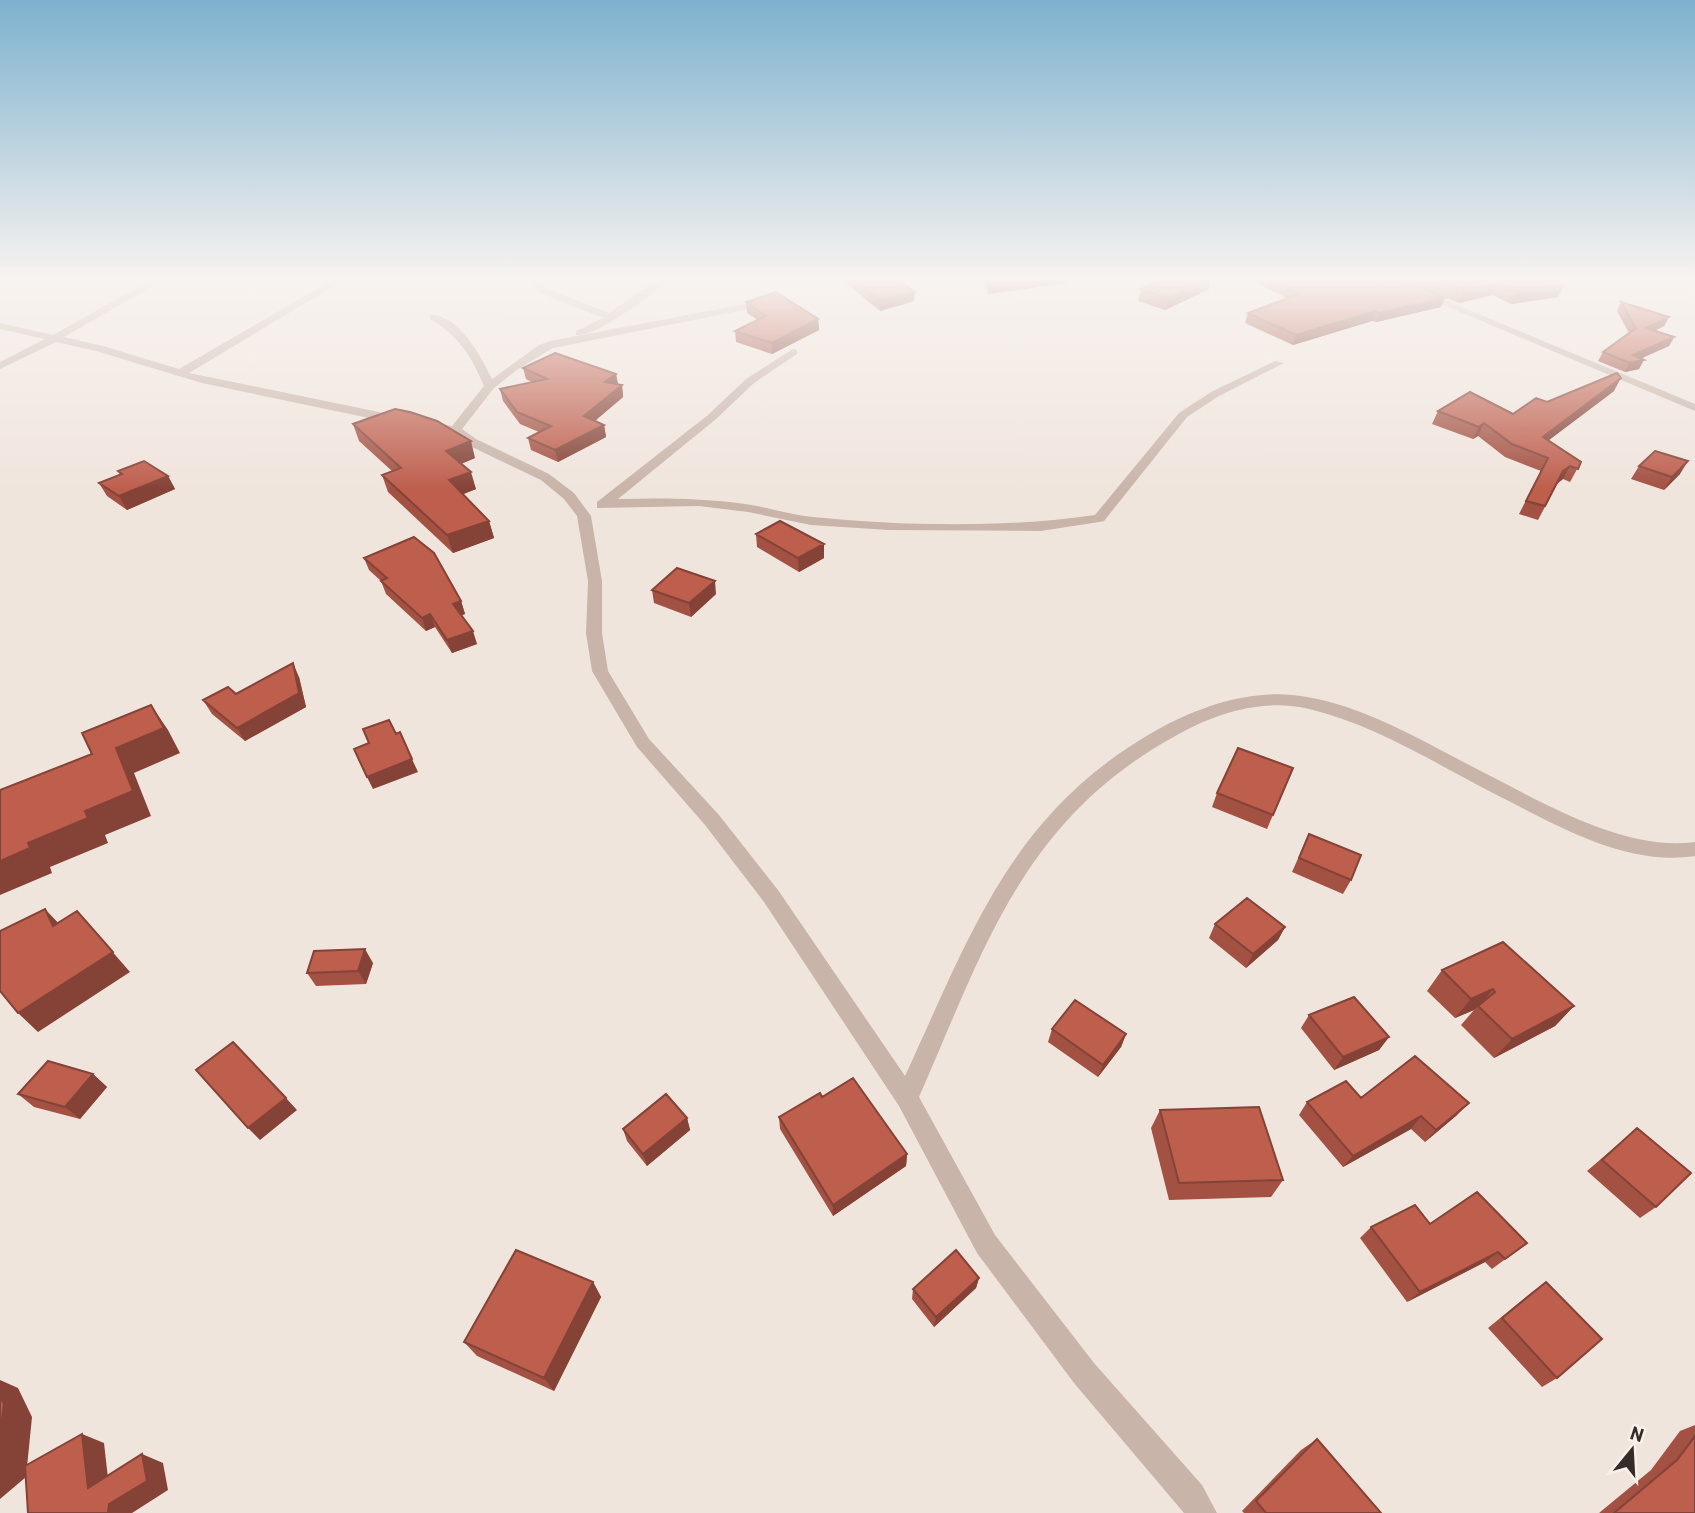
<svg xmlns="http://www.w3.org/2000/svg" width="1695" height="1513" viewBox="0 0 1695 1513" font-family="Barlow,sans-serif">
<style>
.lines{fill:none;stroke-linecap:round;stroke-linejoin:round}
.minor{fill:#c8b4a9;fill-rule:evenodd}
.tertiary{fill:#c8b4a9;fill-rule:evenodd}
.wall{fill:#a35142}
.shaded-wall{fill:#854236}
.building{fill:#be5e4d;stroke:#854236;stroke-width:2}
</style>
<rect width="100%" height="100%" fill="#f0e5dd"/>
<g class="lines">
<path class="minor" d="M154,278H167L64,337L103,346L179,369L336,278H347L189,373L398,416L404,420L398,424L202,383L96,351L56,342L0,369V362L45,339L0,329V323L53,335Z
M659,278H670C654,293 598,337 576,335V331L603,318L538,292L532,283L540,281L545,288L609,313Z
M756,302L759,303V307L553,348L518,369L494,388L462,429L476,439L549,474L574,493L591,516L602,581V633L608,671L649,739L719,815L778,890L905,1076C973,929 1013,808 1164,726C1208,703 1257,688 1307,697C1367,707 1424,742 1477,769C1540,801 1624,852 1695,842V856C1624,867 1553,823 1491,792C1433,762 1373,724 1309,709C1263,698 1216,713 1177,735C1023,819 985,947 919,1097L995,1235L1094,1363L1202,1485L1217,1513H1184L1074,1383L977,1253L899,1106L764,902L705,825L637,747L592,671L586,633L588,581L577,516L564,499L541,480L468,445L452,433L423,426L429,422L452,426L484,386C472,357 458,335 430,319V315C458,313 482,358 492,379L539,345L550,341Z
M793,349L797,350V354L754,383L716,419L618,499C661,498 702,498 745,504C768,507 790,515 813,517C901,526 1008,528 1095,515L1179,413L1211,392L1275,361L1284,363L1219,396L1187,417L1104,521L1099,522L1041,531L889,530L811,525L748,512L699,506L597,508V502L708,415L746,379Z"/>
<path class="tertiary" d="M1379,278H1392L1695,404V411Z"/>
</g>
<path class="wall" d="M840,278H895L914,301L880,311Z
M987,278H1068L1067,283L988,294L986,284Z
M1211,278L1209,289L1165,310L1138,301L1141,289Z
M1247,278H1377L1441,307L1376,322L1372,321L1293,345L1245,323L1248,313L1287,298Z
M1409,278H1546L1564,285L1558,297L1511,304L1492,295L1459,303L1408,282Z
M746,302L818,319L819,330L772,354L736,342L735,331L758,320L747,313Z
M1621,302L1669,317L1664,326L1654,331L1674,337L1669,346L1641,358L1639,369L1625,372L1598,361L1603,352L1629,333L1617,311Z
M523,368L616,374L618,384L622,385L623,397L595,421L604,425L606,437L558,462L531,450L528,438L539,432L520,424L503,401L500,389L532,382L526,379Z
M1614,391L1549,440L1581,462L1570,482L1563,479L1557,484L1538,520L1519,514L1541,471L1505,457L1478,436L1473,439L1432,424L1438,411L1513,414L1547,402Z
M353,424L475,458L461,464L476,489L463,494L489,521L494,538L453,553L388,492L382,475L392,471L359,441Z
M1639,466L1680,474L1664,490L1631,479Z
M118,471L168,476L175,489L127,510L107,496L99,483L120,475Z
M756,534L824,558L799,572L757,547Z
M364,558L461,601L465,614L461,615L477,644L452,653L435,627L426,631L386,594L381,581L369,570Z
M652,590L716,594L691,617L654,603Z
M299,677L306,707L245,741L212,714L203,700L236,694Z
M1293,768L1267,829L1212,807L1217,793Z
M1309,834L1351,880L1343,894L1292,872Z
M1215,924L1285,927L1278,940L1246,968L1209,938Z
M373,963L366,984L316,986L307,973Z
M1442,970L1574,1006L1555,1026L1494,1058L1461,1025L1474,1010L1455,1018L1427,991Z
M1309,1015L1389,1037L1379,1050L1334,1070L1301,1028Z
M1052,1029L1126,1034L1121,1047L1098,1077L1048,1042Z
M93,1074L107,1087L80,1119L34,1107L18,1094Z
M822,1097L907,1154L906,1166L833,1216L780,1129L779,1117Z
M1361,1098L1457,1115L1425,1142L1411,1129L1343,1167L1299,1115L1307,1102Z
M1160,1110L1283,1180L1271,1197L1169,1200L1151,1128Z
M687,1118L690,1130L647,1166L627,1141L623,1129Z
M1637,1128L1656,1207L1640,1218L1587,1171Z
M1430,1224L1527,1243L1492,1269L1485,1262L1407,1302L1360,1238L1371,1227Z
M979,1278L976,1288L934,1327L912,1299L913,1289Z
M593,1282L601,1297L554,1391L477,1356L464,1342Z
M1546,1282L1557,1378L1542,1387L1488,1328L1532,1292Z
M1695,1425V1513H1599L1651,1470L1680,1431Z
M1317,1439L1381,1513H1244L1242,1511L1301,1450Z"/>
<path class="shaded-wall" d="M1029,278H1068L1067,283L988,294L989,284Z
M1211,278L1209,289L1165,310L1168,299Z
M1498,283L1492,295L1459,303L1464,290Z
M1564,285L1558,297L1511,304L1516,291Z
M915,292L914,301L880,311V301Z
M1445,298L1441,307L1376,322L1379,313Z
M1375,311L1372,321L1293,345L1296,335Z
M1669,317L1664,326L1641,337L1646,328Z
M818,319L819,330L772,354V343Z
M1674,337L1669,346L1631,363L1644,360L1639,369L1625,372L1633,355Z
M616,374L618,386L605,382Z
M1621,378L1614,391L1537,449L1543,437Z
M622,385L623,397L586,428L584,416Z
M1484,423L1478,436L1473,439L1479,427Z
M604,425L606,437L558,462L555,450Z
M471,441L475,458L451,468L446,451Z
M1688,461L1680,474L1664,490L1672,477Z
M1570,466L1563,479L1556,484L1563,471Z
M471,472L476,489L454,498L449,480Z
M168,476L175,489L127,510L119,496Z
M489,521L494,538L453,553L447,535Z
M824,544V558L799,572L798,558Z
M715,581L716,594L691,617L689,603Z
M461,601L465,614L457,617L453,604Z
M430,614L435,627L426,631L422,618Z
M473,631L477,644L452,653L447,640Z
M293,663L299,677L306,707L245,741L237,728Z
M151,705L168,730L180,753L134,773L151,816L105,835L108,843L50,867L52,873L0,895V861L28,843L85,811L116,748Z
M412,759L418,772L373,789L367,777Z
M45,909L63,928L53,926Z
M77,911L130,972L38,1032L18,1013Z
M1285,927L1278,940L1246,968L1253,954Z
M365,949L373,963L366,984L358,971Z
M1493,989L1479,1007L1478,1006L1474,1010L1455,1018L1471,999Z
M1574,1006L1555,1026L1494,1058L1512,1039Z
M1126,1034L1121,1047L1098,1077L1103,1065Z
M1389,1037L1379,1050L1334,1070L1343,1057Z
M93,1074L107,1087L80,1119L65,1107Z
M286,1098L297,1110L260,1140L248,1128Z
M1469,1103L1457,1115L1425,1142L1436,1130Z
M1421,1116L1411,1129L1343,1167L1353,1156Z
M687,1118L690,1130L647,1166L643,1154Z
M907,1154L906,1166L833,1216V1205Z
M1498,1252L1485,1262L1407,1302L1420,1292Z
M979,1278L976,1288L934,1327L936,1317Z
M593,1282L601,1297L554,1391L544,1378Z
M0,1380L18,1388L32,1417L26,1477L0,1499Z
M82,1434L104,1443L110,1496L88,1488Z
M142,1454L163,1463L168,1490L132,1513H108L109,1504Z"/>
<path class="building" d="M851,278H895L915,292L880,301Z
M988,278H1029L989,284Z
M1165,278H1211L1168,299L1141,289Z
M1267,278H1377L1382,280L1389,278H1398L1445,298L1379,313L1375,311L1296,335L1248,313L1299,294Z
M1435,278H1546L1564,285L1516,291L1498,283L1464,290Z
M776,292L818,319L772,343L735,331L766,316L746,302Z
M1621,302L1669,317L1646,328L1674,337L1633,355L1644,360L1630,363L1603,352L1636,328Z
M555,353L616,374L605,382L622,385L584,416L604,425L555,450L528,438L551,426L517,412L500,389L547,379L523,368Z
M1617,373L1621,378L1543,437L1581,462L1578,469L1570,466L1563,471L1545,506L1526,501L1548,458L1512,444L1484,423L1479,427L1438,411L1470,392L1513,414L1536,398L1547,402Z
M395,409L410,412L437,421L471,441L446,451L471,472L449,480L489,521L447,535L382,475L401,468L353,424Z
M1655,451L1688,461L1672,477L1639,466Z
M144,461L168,476L119,496L99,483L122,474L118,471Z
M780,521L824,544L798,558L756,534Z
M414,537L434,553L461,601L453,604L473,631L447,640L430,614L422,618L381,581L387,578L364,558Z
M677,568L715,581L689,603L652,590Z
M293,663L299,693L237,728L203,700L228,687L236,694Z
M151,705L164,728L116,748L133,791L85,811L88,818L28,843L30,848L0,861V790L92,754L82,733Z
M389,720L396,734L400,732L412,759L367,777L354,749L369,743L363,729Z
M1238,748L1293,768L1273,815L1217,793Z
M1309,834L1361,855L1351,880L1299,858Z
M1247,898L1285,927L1253,954L1215,924Z
M45,909L53,926L77,911L113,952L18,1013L0,991V931Z
M1503,942L1574,1006L1512,1039L1478,1006L1495,992L1493,989L1471,999L1442,970Z
M365,949L358,971L307,973L314,951Z
M1354,997L1389,1037L1343,1057L1309,1015Z
M1075,1000L1126,1034L1103,1065L1052,1029Z
M233,1042L286,1098L248,1128L196,1070Z
M1415,1056L1469,1103L1436,1130L1421,1116L1353,1156L1307,1102L1346,1081L1361,1098Z
M48,1061L93,1074L65,1107L18,1094Z
M853,1078L907,1154L833,1205L779,1117L820,1093L822,1097Z
M666,1094L687,1118L643,1154L623,1129Z
M1259,1107L1283,1180L1179,1183L1160,1110Z
M1637,1128L1691,1173L1656,1207L1602,1160Z
M1477,1192L1527,1243L1505,1259L1498,1252L1420,1292L1371,1227L1415,1205L1430,1224Z
M516,1250L593,1282L544,1378L464,1342Z
M956,1250L979,1278L936,1317L913,1289Z
M1546,1282L1602,1339L1557,1378L1502,1318Z
M0,1397L4,1404L0,1434Z
M82,1434L88,1488L142,1454L147,1481L109,1504L108,1513H28L25,1466Z
M1695,1436V1513H1614L1677,1460Z
M1317,1439L1381,1513H1266L1256,1501Z"/>
<linearGradient id="sky" x2="0" y2="1"><stop stop-color="#7db1cf"/><stop offset="0.57" stop-color="#f8f3f0"/><stop offset="1" stop-color="#f8f3f0" stop-opacity="0"/></linearGradient>
<rect width="1695" height="490" fill="url(#sky)"/>
<g transform="translate(1632 1450) rotate(18)" stroke="#f8f0e9" stroke-width="5" paint-order="stroke">
<path d="M0-5L12 26L0 18L-12 26Z" fill="#352b29"/>
<text y="-10" font-size="19" font-weight="bold" text-anchor="middle" fill="#352b29">N</text>
</g>
</svg>
